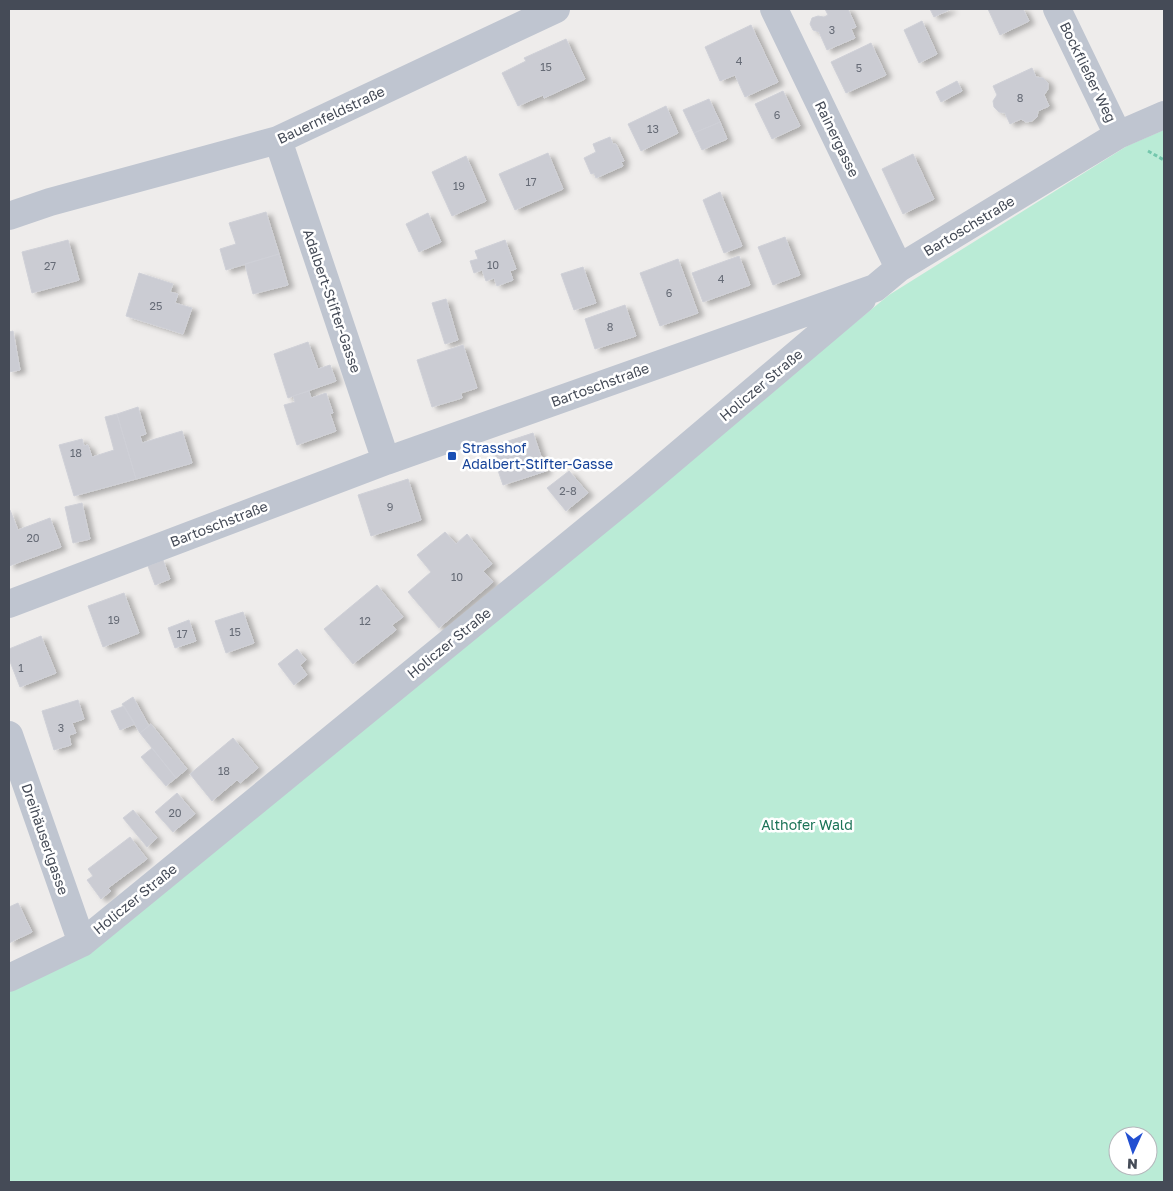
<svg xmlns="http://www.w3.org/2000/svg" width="1173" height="1191" viewBox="0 0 1173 1191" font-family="'Golos Text',sans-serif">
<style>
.green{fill:#baebd6;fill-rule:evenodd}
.building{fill:#cbccd3;stroke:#cfd0d7;filter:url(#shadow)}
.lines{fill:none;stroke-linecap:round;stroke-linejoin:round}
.path{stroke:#74c7ad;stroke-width:3;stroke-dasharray:4 2.5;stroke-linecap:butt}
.minor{stroke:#bfc5d0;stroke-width:28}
.transit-dot{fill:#1a4fb4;stroke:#fff;stroke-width:2}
.labels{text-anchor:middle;stroke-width:5;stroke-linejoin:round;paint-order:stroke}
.number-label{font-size:11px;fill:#666b76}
.street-label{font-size:14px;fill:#454b57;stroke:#fff}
.transit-label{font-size:14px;fill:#164399;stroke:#fff;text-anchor:start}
.park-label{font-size:14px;fill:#1b7357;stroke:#fff}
</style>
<defs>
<filter id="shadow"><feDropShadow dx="5.5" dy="3" stdDeviation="2.5" flood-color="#0004"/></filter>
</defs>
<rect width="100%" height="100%" fill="#eeeceb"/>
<path class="green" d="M1164,130V1182H9V987L648,492L889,295L1127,146ZM1118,1136H1148V1166H1118Z"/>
<path class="building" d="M825,9H848L856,27L851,29L855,38L827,50L819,32L813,30L810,24L812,18L818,16L824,17L828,15Z
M930,9H951L934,17Z
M988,9H1023L1029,21L1000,35Z
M922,21L937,54L919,63L904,30Z
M751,25L778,82L745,97L735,75L720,81L705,47Z
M566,39L585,79L544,98L543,95L518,106L502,73L526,61L524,58Z
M871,43L886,75L846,93L831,62Z
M1032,68L1036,77L1043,78L1048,83V89L1044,95L1049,106L1038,111L1037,117L1032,121L1026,122L1021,119L1010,124L1005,113L999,112L994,107L993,101L997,95L993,86Z
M957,81L962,91L941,102L936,92Z
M783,91L800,126L772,139L755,104Z
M709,99L720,122L694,133L683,110Z
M666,106L678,133L641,151L628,124Z
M720,122L727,139L702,150L694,133Z
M610,137L613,144H616L624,161L621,162L623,166L596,178L594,173L591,174L584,158L596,152L593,144Z
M548,153L563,189L515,210L499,174Z
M913,154L934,199L903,214L882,169Z
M466,156L486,201L452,216L432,172Z
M720,192L742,246L724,253L703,200Z
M266,212L279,254L226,270L220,249L236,244L229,223Z
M428,213L441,242L419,252L406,224Z
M785,237L800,275L773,285L758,247Z
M68,240L79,280L32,293L22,252Z
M505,240L516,269L510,271L513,280L497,286L494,278L486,281L482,270L474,273L470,261L478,259L475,251Z
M279,254L288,285L253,294L245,264Z
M739,256L750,285L703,302L692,273Z
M678,259L698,313L660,326L640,273Z
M583,267L596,303L574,310L561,274Z
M139,273L173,284L170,292L178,294L175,303L192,308L183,334L126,316Z
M446,299L458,340L445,344L432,303Z
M625,305L636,336L595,349L585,319Z
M13,331L20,370L9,372V332Z
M308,342L318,369L330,365L336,381L288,398L274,354Z
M463,345L477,388L461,393L462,398L432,407L417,360Z
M309,391L311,398L326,393L333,413L330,414L336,431L297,445L284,405L295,402L293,396Z
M138,407L146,434L140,436L142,443L182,431L192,463L136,479L117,414Z
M117,414L136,479L74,496L59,445L82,439L84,446L88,445L92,457L114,450L105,417Z
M533,433L546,471L503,485L490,447Z
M569,471L588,493L566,511L547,488Z
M408,479L421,520L371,536L358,495Z
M82,503L90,539L73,543L65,507Z
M9,510H10L18,530L50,518L61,547L9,566Z
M445,532L456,544L467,534L492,564L483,571L493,582L439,628L408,592L431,572L417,555Z
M163,560L170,579L155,585L148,566Z
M377,585L403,617L392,625L396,630L353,664L324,629Z
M124,593L139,633L103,647L88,606Z
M243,612L254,643L226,653L215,621Z
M189,620L196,641L175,648L168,628Z
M41,636L56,673L20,687L9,659V649Z
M297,649L306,660L300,665L307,675L294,685L278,664Z
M133,697L149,726L140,733L122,704Z
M78,700L84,719L72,723L76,733L69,735L71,745L54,750L42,711Z
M124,706L135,724L120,730L111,711Z
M151,724L187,769L176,778L140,733Z
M233,738L258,768L240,783L237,780L212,801L190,774Z
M152,748L176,778L166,786L141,757Z
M177,793L195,814L173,832L155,812Z
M133,810L157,838L147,847L123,818Z
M130,837L147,859L108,888L111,891L101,899L87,880L93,876L88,869Z
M18,903L32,932L9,943V907Z"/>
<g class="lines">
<path class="path" d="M1148,151L1164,160"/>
<path class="minor" d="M774,9L899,268
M1057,9L1118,135
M278,140L386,461
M9,216L50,202L278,140L556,9
M9,604L386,461L875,288L899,268L1118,135L1164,115
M9,735L82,943
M9,978L82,943L641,486L862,299"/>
</g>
<rect class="transit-dot" x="447" y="451" width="10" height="10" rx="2.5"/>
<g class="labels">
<g class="number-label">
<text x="832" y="34">3</text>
<text x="739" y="65">4</text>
<text x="546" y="71">15</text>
<text x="859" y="72">5</text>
<text x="1020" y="102">8</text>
<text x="777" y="119">6</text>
<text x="653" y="133">13</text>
<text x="531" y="186">17</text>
<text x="459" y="190">19</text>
<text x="493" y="269">10</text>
<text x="50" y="270">27</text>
<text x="721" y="283">4</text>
<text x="669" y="297">6</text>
<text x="156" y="310">25</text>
<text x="610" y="331">8</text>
<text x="76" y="457">18</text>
<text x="568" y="495">2-8</text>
<text x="390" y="511">9</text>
<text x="33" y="542">20</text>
<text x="457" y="581">10</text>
<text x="114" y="624">19</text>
<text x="365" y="625">12</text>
<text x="235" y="636">15</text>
<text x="182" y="638">17</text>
<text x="21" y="672">1</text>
<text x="61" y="732">3</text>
<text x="224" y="775">18</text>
<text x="175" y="817">20</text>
</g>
<g class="street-label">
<text transform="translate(1088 72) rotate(64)" y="5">Bockfließer Weg</text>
<text transform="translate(331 115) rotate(-25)" y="5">Bauernfeldstraße</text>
<text transform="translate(837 139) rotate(64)" y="5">Rainergasse</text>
<text transform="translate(969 226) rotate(-31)" y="5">Bartoschstraße</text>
<text transform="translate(332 301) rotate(71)" y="5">Adalbert-Stifter-Gasse</text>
<text transform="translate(600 385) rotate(-20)" y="5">Bartoschstraße</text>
<text transform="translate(761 385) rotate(-40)" y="5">Holiczer Straße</text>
<text transform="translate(219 524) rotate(-21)" y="5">Bartoschstraße</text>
<text transform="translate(449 643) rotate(-39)" y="5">Holiczer Straße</text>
<text transform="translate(45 839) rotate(71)" y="5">Dreihäuserlgasse</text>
<text transform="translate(135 899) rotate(-39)" y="5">Holiczer Straße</text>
</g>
<g class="transit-label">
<text x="462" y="453">Strasshof<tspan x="462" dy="16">Adalbert-Stifter-Gasse</tspan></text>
</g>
<g class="park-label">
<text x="807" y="830">Althofer Wald</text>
</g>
</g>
<rect width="1173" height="1191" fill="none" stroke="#454b57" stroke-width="20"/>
<g transform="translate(1133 1151) rotate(183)"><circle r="24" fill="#ffffff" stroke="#b5b7bc"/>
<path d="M0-4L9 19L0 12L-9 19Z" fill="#224fd1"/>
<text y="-8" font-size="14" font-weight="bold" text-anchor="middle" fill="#454b57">N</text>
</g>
</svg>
